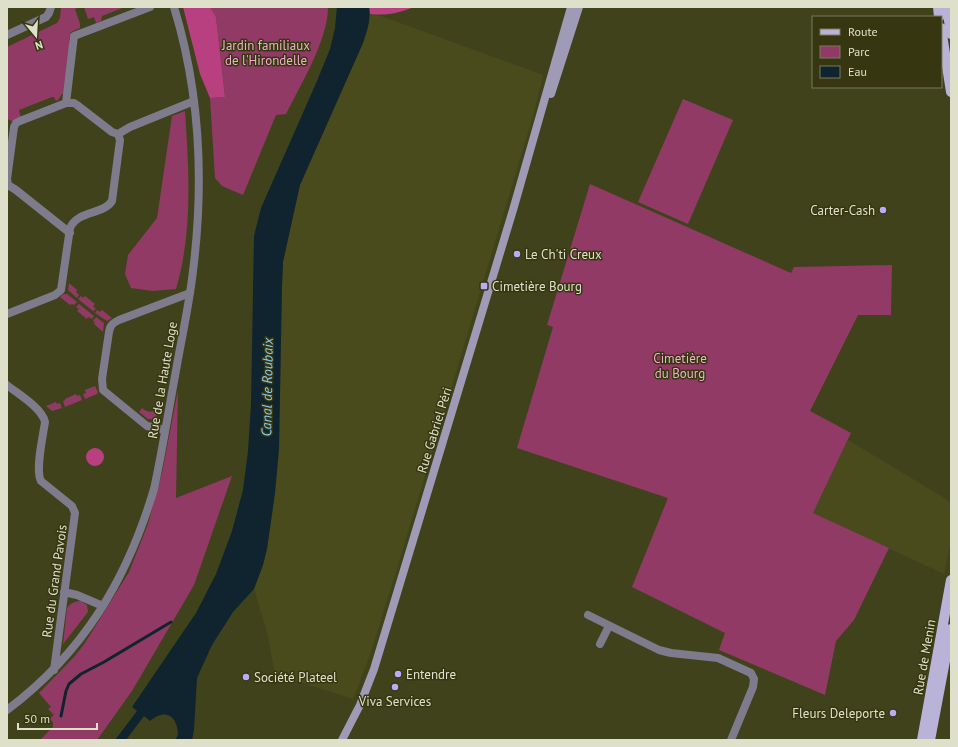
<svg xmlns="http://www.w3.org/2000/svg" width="958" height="747" viewBox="0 0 958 747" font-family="'PT Sans',sans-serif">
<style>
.built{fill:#494b1d}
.green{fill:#913a66}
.forest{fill:#b94080}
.water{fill:#0f242e}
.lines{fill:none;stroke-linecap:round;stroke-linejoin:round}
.stream{stroke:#0f242e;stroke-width:3}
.street{stroke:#7d7b8c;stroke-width:8}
.secondary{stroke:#9f9bb6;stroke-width:8}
.primary{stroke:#b9b4d7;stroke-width:10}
.poi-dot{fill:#b8abf7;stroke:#363711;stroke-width:1.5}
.labels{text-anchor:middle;stroke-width:3;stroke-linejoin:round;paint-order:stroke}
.park-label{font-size:13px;fill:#edafca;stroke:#363711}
.poi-label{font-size:13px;fill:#dee0ca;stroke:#363711;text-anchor:start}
.street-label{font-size:13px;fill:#dee0ca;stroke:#363711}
.water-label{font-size:14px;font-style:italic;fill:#8bcbec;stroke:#363711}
</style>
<rect width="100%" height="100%" fill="#40421c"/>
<path class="built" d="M370,14L381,16L543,75L533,116L396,572L370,655L353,699L275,674L267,632L254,589L263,565L267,549L275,493L279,449L282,286L283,262L288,239L300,185L363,43L368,27Z
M848,440L951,502V540L944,574L813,513Z"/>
<path class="green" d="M61,7H80L75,9L80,24V28L71,32L69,39L70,47L64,94H62L58,100L56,101L54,97H52L19,110L21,118L14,122L7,119V47L57,23L60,18Z
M84,7H125L102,16L101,21L96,23L94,17L88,19Z
M210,7H328C328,40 301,84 286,114L276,115L243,195L222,186L215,178L210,98L225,97L216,17Z
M683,99L733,120L688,224L638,202Z
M185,111C189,170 193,232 176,289L153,291L131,288L125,274L128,255L157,218L172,116Z
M590,184L791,273L794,267L892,265L891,315H858L810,411L851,433L813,513L889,548L854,620L836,641L825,695L719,650L725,633L632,587L668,498L517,448L553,327L547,325Z
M69,283L77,290L76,292L79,295L77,298L68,290Z
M63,294H67L77,302L74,305L72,304L70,305L60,297Z
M81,296L83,298L85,296L95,304L93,306L96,309L93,311L78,299Z
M79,304L94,316L92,319L88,317L87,319L77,311L79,309L76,307Z
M97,310L100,312L102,310L112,318L107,321L95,313Z
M96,317L104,323L103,332L94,324L95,323L93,321Z
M95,386L98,392L97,394L85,399L83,394L86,393L85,390Z
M178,390L176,498L232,476L194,585L132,691L97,740H40L53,727V722L49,719L54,715L48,709L51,707L39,693L74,657L85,643L129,572L148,524L162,473Z
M76,394L77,396L80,395L82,400L65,407L63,401L65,400V399Z
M56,402L57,404L60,403L62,408L52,411L46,406Z
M142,408C148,413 153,413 158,408L156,417L152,419H148L139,412Z
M81,601L87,605L88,612L63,644L67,608C71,603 75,601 81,601Z"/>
<path class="forest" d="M183,7H210L216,17L225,97L210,98L200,74Z
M369,7H414C398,13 388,16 370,14Z
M86 457a9 9 0 1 1 18 0a9 9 0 1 1-18 0Z"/>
<path class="water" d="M337,7H369C371,20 367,31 363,43L300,185L283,262L282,286L279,449L275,493L267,549L263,565L254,589L233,612L212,645L197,678L194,730L192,740H175L178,735C178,717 166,707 150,721L144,716L126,740H115L137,711L132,707L196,613L216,574L232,531L243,490L248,451L251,404L254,236L261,208L317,81L330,49L335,28Z"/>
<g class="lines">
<path class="stream" d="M61,716L66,691L69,684L81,674L104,662L171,622"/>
<path class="street" d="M7,35L46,17L49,13L51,7
M66,103L74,36L150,7
M8,185L7,179L14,127L16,123L20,121L66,103H74L77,105L112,132L118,134
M7,186L8,185L16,190L70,233
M7,314L55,295L61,290L70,228C78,210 103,215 112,201L120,140L118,134L130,127L194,101
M7,385C18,394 42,408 45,422C43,436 35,470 41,481L72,506L75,513L54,670
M165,430L147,426L103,390L102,379L109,332C110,325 113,323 119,320L190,293
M64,592L77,595L103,606
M588,615L659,650L671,653L718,658L751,673L754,679L753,687L731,740
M600,644L609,626
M7,710C83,653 127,580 154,489C162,452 168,414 175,376C181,341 189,306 193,271C204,183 200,92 174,7"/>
<path class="secondary" d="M551,94L579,7
M342,740L360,705L374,669L513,210L571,7"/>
<path class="primary" d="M938,7L939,17
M947,7L951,34
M941,28L951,92
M922,740L951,580
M930,740L951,629"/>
</g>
<g class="poi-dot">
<circle cx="883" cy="210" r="4"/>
<circle cx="517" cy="254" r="4"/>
<rect x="480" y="282" width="8" height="8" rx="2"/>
<circle cx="398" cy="674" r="4"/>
<circle cx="246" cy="677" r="4"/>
<circle cx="395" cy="687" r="4"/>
<circle cx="893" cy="713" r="4"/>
</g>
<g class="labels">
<g class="park-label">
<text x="266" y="50">Jardin familiaux<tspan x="266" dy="15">de l'Hirondelle</tspan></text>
<text x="680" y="363">Cimetière<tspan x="680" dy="15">du Bourg</tspan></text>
</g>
<g class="poi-label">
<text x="875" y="215" text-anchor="end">Carter-Cash</text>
<text x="525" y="259">Le Ch'ti Creux</text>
<text x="492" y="291">Cimetière Bourg</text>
<text x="406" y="679">Entendre</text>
<text x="254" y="682">Société Plateel</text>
<text x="395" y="706" text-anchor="middle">Viva Services</text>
<text x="885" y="718" text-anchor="end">Fleurs Deleporte</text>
</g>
<g class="street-label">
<text transform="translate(162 380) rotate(-80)" y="5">Rue de la Haute Loge</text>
<text transform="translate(434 430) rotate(-73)" y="5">Rue Gabriel Péri</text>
<text transform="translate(54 581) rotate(-82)" y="5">Rue du Grand Pavois</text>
<text transform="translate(924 657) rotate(-80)" y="5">Rue de Menin</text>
</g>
<g class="water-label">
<text transform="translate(267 387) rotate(-89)" y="5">Canal de Roubaix</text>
</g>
</g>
<rect width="958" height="747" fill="none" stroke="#dee0ca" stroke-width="16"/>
<rect x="812" y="16" width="130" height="72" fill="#363711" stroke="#797b5b"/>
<rect x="820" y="29" width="20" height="6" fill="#b9b4d7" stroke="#797b5b"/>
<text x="848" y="36" font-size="12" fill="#dee0ca">Route</text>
<rect x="820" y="46" width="20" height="12" fill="#913a66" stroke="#797b5b"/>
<text x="848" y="56" font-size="12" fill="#dee0ca">Parc</text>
<rect x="820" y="66" width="20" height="12" fill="#0f242e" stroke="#797b5b"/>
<text x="848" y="76" font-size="12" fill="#dee0ca">Eau</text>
<g transform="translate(36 36) rotate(162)" stroke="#363711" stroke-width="3" paint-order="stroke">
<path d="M0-3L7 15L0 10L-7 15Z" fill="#dee0ca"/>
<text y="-6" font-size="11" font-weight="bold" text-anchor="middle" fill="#dee0ca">N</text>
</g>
<path d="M18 723v6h79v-6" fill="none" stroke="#dee0ca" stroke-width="2"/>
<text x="24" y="723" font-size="12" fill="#dee0ca" stroke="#363711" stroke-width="3" paint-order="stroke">50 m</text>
</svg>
